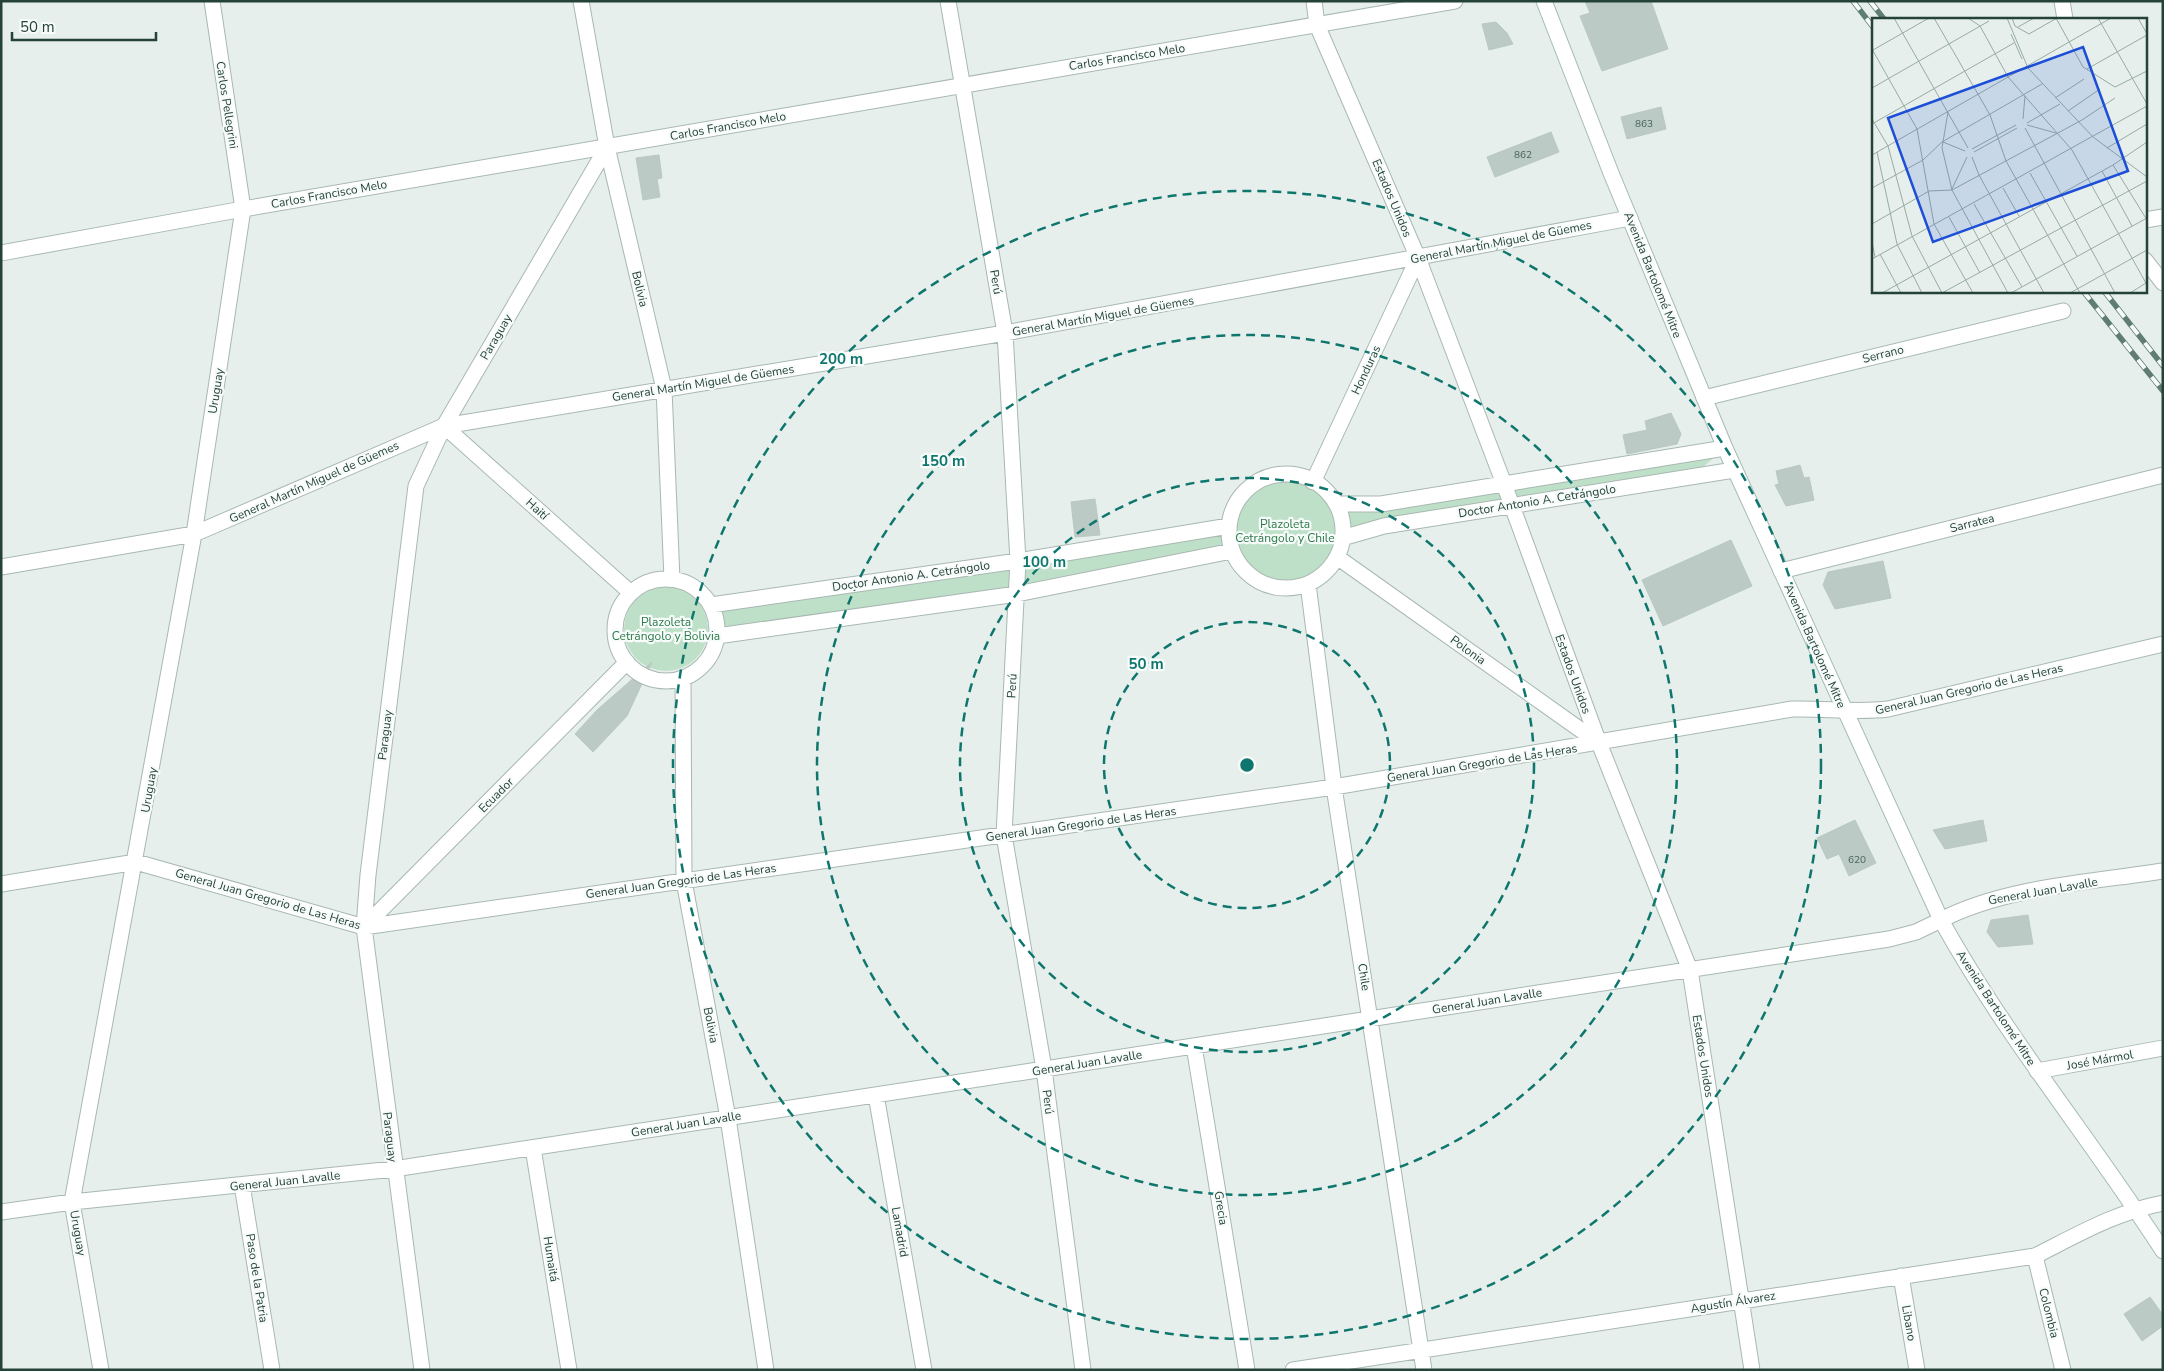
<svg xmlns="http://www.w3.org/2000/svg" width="2164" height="1371" viewBox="0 0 2164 1371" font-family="'Nunito Sans',sans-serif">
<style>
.green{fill:#bfe0c8}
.building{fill:#bbcac4;stroke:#b8c9c2}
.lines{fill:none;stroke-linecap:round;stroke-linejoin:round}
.minor-casing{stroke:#a8b8b2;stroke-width:17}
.tertiary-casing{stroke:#a8b8b2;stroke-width:17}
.secondary-casing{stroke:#a4bbb3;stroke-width:17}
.minor{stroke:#fff;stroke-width:15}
.tertiary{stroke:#fff;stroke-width:15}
.secondary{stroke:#fff;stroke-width:15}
.rail-casing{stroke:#5f7d75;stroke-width:5.5}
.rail{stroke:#f7fbf9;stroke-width:4;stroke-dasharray:11;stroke-linecap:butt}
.ring{fill:none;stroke:#0f766e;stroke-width:2.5;stroke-dasharray:9 6}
.labels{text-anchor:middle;stroke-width:4.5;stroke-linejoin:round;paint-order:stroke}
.number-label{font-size:10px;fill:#4a645c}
.street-label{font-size:12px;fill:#24423a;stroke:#f7fbf9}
.park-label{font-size:12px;fill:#2d7a4b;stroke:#f7fbf9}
.inset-road{fill:none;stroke:#98aaa4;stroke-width:1}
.view{fill:#1d4ed8;fill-opacity:0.15;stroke:#1d4ed8;stroke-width:2.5}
.inset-edge{fill:none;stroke:#24423a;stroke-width:2.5}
.centre{fill:#0f766e;stroke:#f7fbf9;stroke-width:2.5}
.ring-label{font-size:15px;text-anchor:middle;font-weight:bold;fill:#0f766e;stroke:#f7fbf9;stroke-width:4.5;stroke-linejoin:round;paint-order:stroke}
</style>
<rect width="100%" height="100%" fill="#e6efeb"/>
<path class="green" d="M1725,448L1695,474L1342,538V521L1336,504Z
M1235 531a50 50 0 1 1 100 0a50 50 0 1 1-100 0Z
M1229,526L1232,551L717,636L711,605Z
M624 629a42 42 0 1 1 84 0a42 42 0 1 1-84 0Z"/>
<path class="building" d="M1585,1H1651L1668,49L1602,71L1580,16L1590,13Z
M1496,22L1507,33L1513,44L1489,50L1482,24Z
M1661,107L1666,129L1627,139L1621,117Z
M1551,132L1559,152L1495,177L1487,157Z
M659,155L662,178L657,179L660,197L643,200L636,158Z
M1671,413L1681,434L1677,444L1627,454L1623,435L1647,430L1645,421Z
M1800,465L1804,478L1809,477L1814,500L1786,506L1775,485L1779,484L1776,471Z
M1095,499L1100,535L1075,537L1071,502Z
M1731,540L1752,586L1663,626L1642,580Z
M1883,561L1891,598L1835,609L1823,585L1828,572Z
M652,662L627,716L593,752L575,734L597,710Z
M1855,820L1876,863L1849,876L1839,854L1827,859L1817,838Z
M1983,820L1987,841L1945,849L1933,830Z
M2028,915L2033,944L1998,947L1987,932L1991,920Z
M2150,1297L2163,1315V1326L2142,1341L2124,1314Z"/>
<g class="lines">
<g class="minor-casing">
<path id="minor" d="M581,1L607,147L664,389L672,579
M948,1L1005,333L1018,561L1004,835L1044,1069L1083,1370
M1314,1L1317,25L1418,258L1504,484L1599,743L1690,970L1752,1370
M2062,1L2065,19
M2145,220L2163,217
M2145,260L2163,283
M1704,398L2063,311
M444,426L631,593
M1229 531a57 57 0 1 1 114 0a57 57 0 1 1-114 0Z
M1313,482L1418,258
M1336,504H1381L1725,448
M1342,538L1384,526L1734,470
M1337,557L1599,743
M1,567L194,534L444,426L1005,333L1630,218
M1781,571L2163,475
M615 630a51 51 0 1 1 102 0a51 51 0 1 1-102 0Z
M1308,584L1334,787L1424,1370
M711,605L1018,561L1229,526
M717,636L1017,594L1232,551
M683,678L684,881L728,1118L766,1370
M1,884L136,862L364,927L1334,787L1792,709C1824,708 1856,713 1888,709L2163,644
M364,927L627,662
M1194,1046L1247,1370
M2037,1071L2163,1048
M876,1095L924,1370
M533,1148L569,1370
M242,1185L272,1370
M1,1212L72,1202L394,1169L1889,939L1916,932L1941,920
M2035,1256L2063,1370
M1901,1276L1917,1370
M101,1370L72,1202L194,534L243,209L212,1
M422,1370L364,927L368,875L416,486L444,426L607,147
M1293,1370L2035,1256C2077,1235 2116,1212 2163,1203"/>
</g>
<g class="tertiary-casing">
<path id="tertiary" d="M1,253L243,209L1455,1
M1941,920C2004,887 2092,882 2163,871"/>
</g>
<g class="secondary-casing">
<path id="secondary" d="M1544,1L1611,173L1725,448L1941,920C2005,1036 2091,1139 2163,1251"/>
</g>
<use href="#minor" class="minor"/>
<use href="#tertiary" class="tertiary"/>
<use href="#secondary" class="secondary"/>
<g class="rail-casing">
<path id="rail" d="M1853,1L1873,27
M1870,1L1884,19
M2083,291L2163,391
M2104,291L2163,366"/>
</g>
<use href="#rail" class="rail"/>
</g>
<g class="ring">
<circle cx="1247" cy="765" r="143"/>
<circle cx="1247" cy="765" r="287"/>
<circle cx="1247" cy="765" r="430"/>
<circle cx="1247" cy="765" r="574"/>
</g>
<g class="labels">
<g class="number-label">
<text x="1644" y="127">863</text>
<text x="1523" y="158">862</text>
<text x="1857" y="863">620</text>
</g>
<g class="street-label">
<text transform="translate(1127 57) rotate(-9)" y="4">Carlos Francisco Melo</text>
<text transform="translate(227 105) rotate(81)" y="4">Carlos Pellegrini</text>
<text transform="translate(728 126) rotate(-10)" y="4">Carlos Francisco Melo</text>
<text transform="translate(329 194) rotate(-10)" y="4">Carlos Francisco Melo</text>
<text transform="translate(1392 198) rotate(67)" y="4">Estados Unidos</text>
<text transform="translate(1501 242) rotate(-11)" y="4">General Martín Miguel de Güemes</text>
<text transform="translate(1653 275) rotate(68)" y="4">Avenida Bartolomé Mitre</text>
<text transform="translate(996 282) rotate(80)" y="4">Perú</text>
<text transform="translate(640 289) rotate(77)" y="4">Bolivia</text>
<text transform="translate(1103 316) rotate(-10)" y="4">General Martín Miguel de Güemes</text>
<text transform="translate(496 337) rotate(-60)" y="4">Paraguay</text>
<text transform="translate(1883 354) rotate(-14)" y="4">Serrano</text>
<text transform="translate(1366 370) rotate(-65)" y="4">Honduras</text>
<text transform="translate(703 383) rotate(-9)" y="4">General Martín Miguel de Güemes</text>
<text transform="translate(216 391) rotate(-81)" y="4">Uruguay</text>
<text transform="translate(314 482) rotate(-24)" y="4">General Martín Miguel de Güemes</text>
<text transform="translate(1537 501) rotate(-9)" y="4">Doctor Antonio A. Cetrángolo</text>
<text transform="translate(537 509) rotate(42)" y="4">Haití</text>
<text transform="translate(1972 523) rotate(-14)" y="4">Sarratea</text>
<text transform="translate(911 576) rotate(-8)" y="4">Doctor Antonio A. Cetrángolo</text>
<text transform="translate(1815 646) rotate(66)" y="4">Avenida Bartolomé Mitre</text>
<text transform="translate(1468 650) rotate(36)" y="4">Polonia</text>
<text transform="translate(1573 674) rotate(70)" y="4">Estados Unidos</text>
<text transform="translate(1012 686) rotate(-87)" y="4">Perú</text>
<text transform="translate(1969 689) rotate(-13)" y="4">General Juan Gregorio de Las Heras</text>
<text transform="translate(385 735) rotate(-83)" y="4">Paraguay</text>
<text transform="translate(1482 763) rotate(-9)" y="4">General Juan Gregorio de Las Heras</text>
<text transform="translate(149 790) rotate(-80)" y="4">Uruguay</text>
<text transform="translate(496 795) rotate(-45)" y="4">Ecuador</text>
<text transform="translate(1081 824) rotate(-8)" y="4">General Juan Gregorio de Las Heras</text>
<text transform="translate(681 881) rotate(-8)" y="4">General Juan Gregorio de Las Heras</text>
<text transform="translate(2043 891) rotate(-10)" y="4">General Juan Lavalle</text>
<text transform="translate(268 899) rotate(16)" y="4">General Juan Gregorio de Las Heras</text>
<text transform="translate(1364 977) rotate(81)" y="4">Chile</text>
<text transform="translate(1487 1001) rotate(-9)" y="4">General Juan Lavalle</text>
<text transform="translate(1996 1008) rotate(57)" y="4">Avenida Bartolomé Mitre</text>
<text transform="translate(711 1025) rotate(79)" y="4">Bolivia</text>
<text transform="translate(1703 1056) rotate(81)" y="4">Estados Unidos</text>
<text transform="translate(2100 1060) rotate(-10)" y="4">José Mármol</text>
<text transform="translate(1087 1063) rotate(-9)" y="4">General Juan Lavalle</text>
<text transform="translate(1048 1102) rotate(83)" y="4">Perú</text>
<text transform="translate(686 1124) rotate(-9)" y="4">General Juan Lavalle</text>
<text transform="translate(390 1137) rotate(83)" y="4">Paraguay</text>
<text transform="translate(285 1181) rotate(-6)" y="4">General Juan Lavalle</text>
<text transform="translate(1221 1208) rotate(81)" y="4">Grecia</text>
<text transform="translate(900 1232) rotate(80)" y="4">Lamadrid</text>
<text transform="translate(78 1233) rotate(80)" y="4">Uruguay</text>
<text transform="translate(551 1259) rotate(81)" y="4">Humaitá</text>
<text transform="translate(257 1278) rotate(81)" y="4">Paso de la Patria</text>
<text transform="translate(1733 1302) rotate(-9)" y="4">Agustín Álvarez</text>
<text transform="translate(2049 1313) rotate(76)" y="4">Colombia</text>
<text transform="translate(1909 1323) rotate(80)" y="4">Libano</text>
</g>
<g class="park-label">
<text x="1285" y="528">Plazoleta<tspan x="1285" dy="14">Cetrángolo y Chile</tspan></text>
<text x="666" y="626">Plazoleta<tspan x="666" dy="14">Cetrángolo y Bolivia</tspan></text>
</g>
</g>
<g transform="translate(1872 18)">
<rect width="275" height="275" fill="#e6efeb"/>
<path class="inset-road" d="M22,0L96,130M62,0L118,97L134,143L208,275M96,0L108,8L136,59L200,132L275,267M135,0L156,50L221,119L275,159M140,0L143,8L157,16L185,0M184,0L211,49L243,69L275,53M226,0L275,86M266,0L275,16M146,9L162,0M139,16L150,41M0,31L45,111L62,206L101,275M1,32L57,0M215,51L275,17M0,70L117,3M183,80L212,61M196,93L228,71M76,94L70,130L80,172L136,275M0,101L16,128L40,218L70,275M151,101L153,78M155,105L188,86M0,106L142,25M155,107L184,115M153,110L243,275M71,124L93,133M235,130L275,106M100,131L144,107M5,134L25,226L50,275M102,134L145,110M0,137L239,0M100,139L107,157L172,275M241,147L275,202M230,153L260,208M158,155L205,238M0,170L51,142L70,124L170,66M131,170L147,198M80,171L95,139M102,186L150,269M77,199L108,255M0,206L57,173L80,172L210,102L243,80M0,224L3,239M8,236L29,275M0,241L275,88M10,275L241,147L275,124M70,275L275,163M139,275L275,200M198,275L275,232M258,275L274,265"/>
<path class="view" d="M211,29L256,153L61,224L16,100Z"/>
<rect width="275" height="275" class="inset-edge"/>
</g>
<circle cx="1247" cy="765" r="8" class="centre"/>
<g class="ring-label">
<text x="841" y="364">200 m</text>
<text x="943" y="466">150 m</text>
<text x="1044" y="567">100 m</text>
<text x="1146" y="669">50 m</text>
</g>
<rect width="2164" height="1371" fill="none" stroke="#24423a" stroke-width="5"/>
<path d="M12 32v8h144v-8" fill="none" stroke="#24423a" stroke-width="2.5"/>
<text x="20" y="32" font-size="15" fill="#24423a" stroke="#f7fbf9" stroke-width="4" paint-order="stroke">50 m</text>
</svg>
